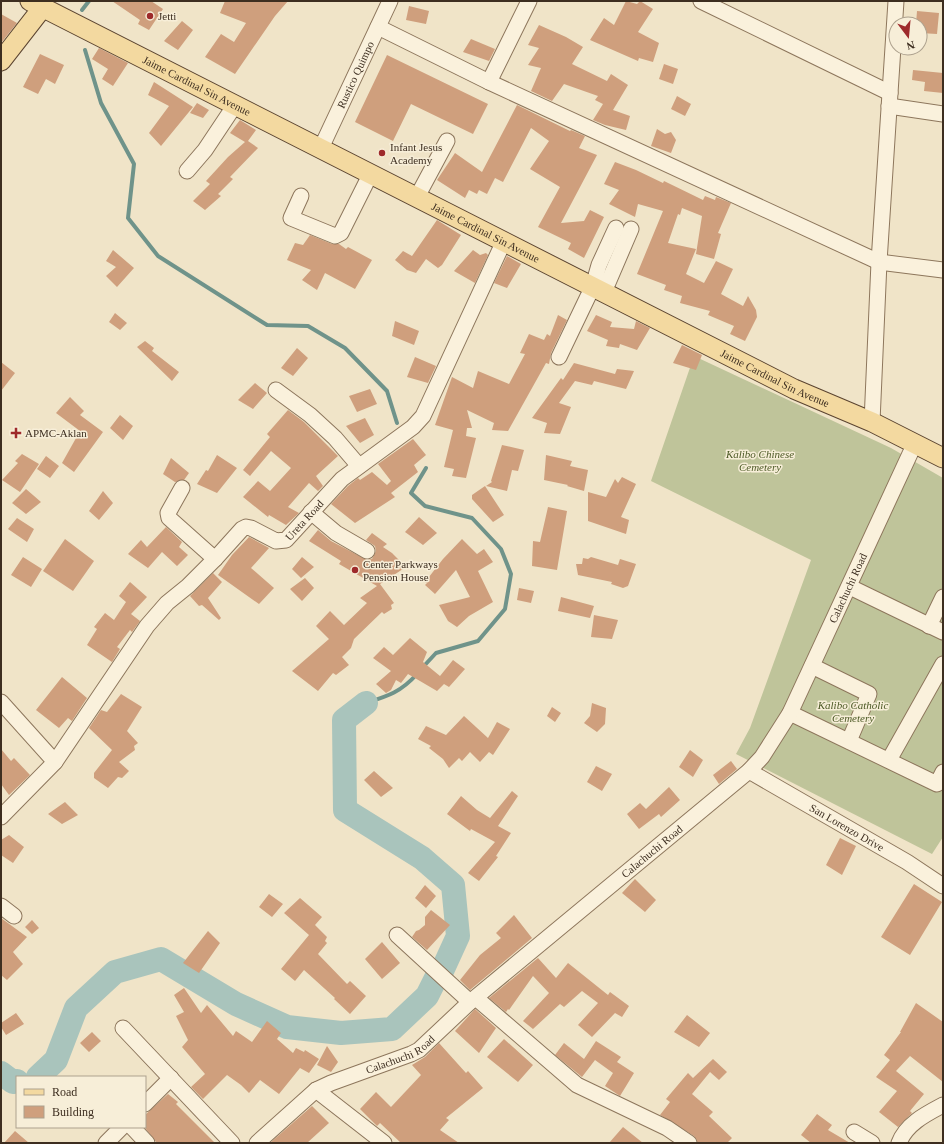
<svg xmlns="http://www.w3.org/2000/svg" width="944" height="1144" viewBox="0 0 944 1144" font-family="'Times New Roman',serif">
<style>
.cemetery{fill:#bfc49a}
.lines{fill:none;stroke-linecap:round;stroke-linejoin:round}
.stream{stroke:#6f938a;stroke-width:4}
.river{stroke:#a9c4bc;stroke-width:24}
.building{fill:#cf9f7d}
.minor-casing{stroke:#8d765c;stroke-width:17}
.major-casing{stroke:#5b4430;stroke-width:21}
.minor{stroke:#faf1dc;stroke-width:15}
.major{stroke:#f3d9a0;stroke-width:19}
.poi-dot{fill:#9e2a2b;stroke:#f7eed8;stroke-width:1.5}
.labels{text-anchor:middle;stroke-width:3;stroke-linejoin:round;paint-order:stroke}
.poi-label{font-size:11px;fill:#3d2e20;stroke:#f7eed8;text-anchor:start}
.street-label{font-size:11px;fill:#3d2e20;stroke:#f7eed8}
.park-label{font-size:11px;font-style:italic;fill:#4d5a26;stroke:#f7eed8}
</style>
<rect width="100%" height="100%" fill="#f0e4c8"/>
<path class="cemetery" d="M694,356L891,448L943,478V837L932,854L736,754L750,728L811,560L651,481Z"/>
<g class="lines">
<path class="stream" d="M82,10L89,1
M85,50L101,103L134,164L128,218L158,256L267,325L308,326L345,348L387,391L397,423
M423,667L436,653L478,641L505,609L511,574L501,549L472,518L425,506L411,493L426,468
M366,703C388,696 401,692 417,674"/>
<path class="river" d="M366,703L344,720L345,810L422,858L453,885L458,936L442,971
M1,1073L13,1082L17,1081
M38,1077L56,1060L76,1008L115,972L161,959L236,1004L287,1027L341,1033L392,1029L427,996L437,976"/>
</g>
<path class="building" d="M112,1H151L163,9L149,30L138,24L140,20Z
M225,1H288L275,16L235,74L205,57L221,34L234,42L246,23L220,13Z
M626,1L637,4L640,1L653,9L638,32L659,43L653,62L639,58L638,61L590,40L604,18L614,25Z
M409,6L429,11L426,24L406,20Z
M917,11L939,13L937,34L920,33V24H916Z
M1,14L17,23L1,43Z
M182,21L193,30L178,50L164,41Z
M539,25L566,37L583,47L572,64L607,81L611,74L628,85L613,110L630,116L626,130L605,125L593,120L603,104L595,100L598,96L564,84L552,101L531,91L541,68L528,65L539,48L528,45Z
M471,39L495,49L489,61L463,52Z
M99,48L128,63L113,86L102,79L108,69L92,59Z
M40,54L64,65L55,84L46,79L38,94L23,87Z
M387,55L488,104L473,134L411,104L393,141L355,122Z
M664,64L678,69L673,84L659,79Z
M913,70L943,73V93L924,91L925,82L912,80Z
M154,82L193,107L161,146L149,133L169,106L148,95Z
M677,96L691,104L685,116L671,109Z
M197,103L209,110L203,118L190,113Z
M517,105L570,131L571,130L585,136L579,148L597,155L561,223L584,221L590,210L604,217L584,258L568,249L571,243L538,227L560,187L530,169L549,141L531,128L503,182L495,178L487,194L479,190L477,194L469,190L465,198L437,180L455,153L482,172Z
M240,120L256,130L248,141L258,148L230,177L233,179L218,194L221,196L205,210L193,201L210,184L206,181L228,157L245,142L230,133Z
M657,129L665,134L671,132L676,140L671,153L651,146Z
M615,162L636,170L663,183L664,181L703,200L705,196L715,200L716,197L731,203L718,233L721,234L714,259L696,254L702,216L682,208L680,215L678,214L668,243L696,249L686,274L704,283L716,261L733,269L721,294L743,306L748,296L756,310L757,317L745,341L730,334L734,326L708,315L710,311L680,303L682,296L664,290L666,285L637,274L663,211L638,204L635,217L609,204L619,190L604,184Z
M437,220L461,235L442,265L438,268L426,259L416,273L407,270L395,260L403,251L412,256Z
M310,235L332,244H339L346,249L348,247L372,260L355,289L325,273L317,290L302,280L311,270L287,260L295,243L303,245Z
M113,250L134,268L117,287L106,276L116,267L106,261Z
M473,250L480,255L486,253L488,255L475,283L454,271Z
M507,256L521,264L507,288L494,283Z
M115,313L127,323L120,330L109,322Z
M558,315L567,320L551,353L549,364L546,363L508,431L492,430L494,423L467,410L472,428H467L466,436L476,438L466,478L452,476L454,469L444,467L453,430L435,425L452,377L473,388L478,371L509,384L525,354L520,353L529,334L544,340L547,334L550,336Z
M596,315L612,322L610,327L634,329L636,321L650,328L637,350L620,344L619,348L606,346L608,340L587,331Z
M395,321L419,331L414,345L392,336Z
M145,341L154,348L152,351L179,372L172,381L137,347Z
M682,345L702,355L696,370L673,363Z
M297,348L308,358L293,376L281,368Z
M415,357L436,366L428,383L407,377Z
M1,362L15,373L1,391Z
M574,363L615,374L617,369L634,371L626,389L594,381L592,385L575,381L559,403L571,407L560,434L544,433L547,423L532,418L561,378L563,380Z
M255,383L267,393L253,409L238,400Z
M370,389L377,404L357,412L349,396Z
M70,397L84,411L80,415L103,432L74,472L62,463L80,431L56,413Z
M288,410L304,422L338,456L316,476L323,486L318,491L309,483L288,507L299,513L286,525L269,515L268,517L243,497L258,481L270,491L291,468L271,451L250,476L243,470L270,437L267,434Z
M120,415L133,426L123,440L110,428Z
M365,418L374,435L360,443L346,426Z
M413,439L426,455L414,465L418,472L391,493L395,497L355,523L331,504L348,486L358,478L360,480L372,472L387,485L391,481L378,464Z
M502,445L524,450L518,471L512,470L507,491L486,486L492,482L491,481Z
M22,454L39,464L20,492L2,480L18,463L15,461Z
M217,455L237,468L217,493L197,484L206,470L208,471Z
M546,455L572,461L570,466L588,470L584,491L567,486L568,485L544,480Z
M46,456L59,466L50,478L37,469Z
M171,458L189,473L184,480L175,482L163,474Z
M622,477L636,484L621,517L629,520L626,534L588,521V492L606,497L615,479L618,483Z
M485,486L504,515L493,522L472,499V495Z
M26,489L41,502L26,514L12,503Z
M103,491L113,503L99,520L89,511Z
M548,507L567,511L557,570L532,566L533,541L540,542Z
M419,517L437,533L423,545L405,532Z
M17,518L34,529L27,542L8,529Z
M166,527L182,542L179,547L188,555L177,566L162,552L148,568L128,554L141,540L147,547Z
M318,530L331,541L367,560L372,559L376,551L375,546L366,540L372,533L387,544L383,547L392,553L406,567L380,584L394,603L391,605L392,609L384,614L382,612L354,639L351,648L342,657L349,665L336,675L333,673L318,691L292,671L329,639L316,626L330,611L344,625L367,603L360,598L377,586L339,564L341,561L309,541Z
M249,537L269,548L251,568L274,588L259,604L218,575L232,555Z
M65,539L94,561L73,591L43,571Z
M462,539L477,554L484,549L493,562L478,571L493,602L469,616L457,627L448,621L439,605L470,597L456,570L435,594L425,585L427,583L425,582L443,559Z
M23,557L42,569L31,587L11,575Z
M302,557L314,567L301,578L292,569Z
M591,557L618,565L620,559L636,564L628,586L623,588L611,584L612,582L578,575L576,564H582L583,558L588,559Z
M213,573L222,582L208,598L221,618L219,620L202,605L199,606L190,596Z
M305,578L314,588L302,601L290,589Z
M130,582L147,597L131,614L140,621L132,632L130,630L117,647L120,649L112,662L87,645L97,629L94,627L105,613L114,620L126,602L119,596Z
M519,588L534,591L531,603L517,600Z
M561,597L594,606L590,618L558,611Z
M594,615L618,620L612,639L591,637Z
M410,638L427,652L423,662L440,676L453,660L465,669L449,687L444,684L437,691L408,674L401,683L396,680L391,690L386,693L376,684L391,671L373,658L384,647L393,655Z
M62,677L87,698L72,721L68,718L59,728L36,710Z
M121,694L142,707L127,731L138,743L134,746L135,750L119,762L129,771L122,778L118,777L108,788L94,778V773L112,750L89,728L101,710L107,712Z
M592,703L606,708L605,724L597,732L584,723L590,716Z
M552,707L561,713L555,722L547,716Z
M464,716L488,738L497,722L510,729L493,755L489,752L480,762L470,752L462,761L459,758L449,768L443,759L429,748L431,746L418,739L426,726L446,735Z
M1,749L11,761L14,758L30,775L9,795L1,784Z
M690,750L703,760L693,777L679,767Z
M731,761L737,769L719,784L713,775Z
M596,766L612,774L602,791L587,782Z
M374,771L393,788L381,797L364,780Z
M669,787L680,800L661,817L659,814L639,829L627,814L640,803L646,809Z
M512,791L518,796L498,826L511,833L496,856L498,857L479,881L468,873L495,842L471,829L470,831L447,814L461,796L477,810L490,818Z
M65,802L78,815L62,824L48,814Z
M9,835L24,847L13,863L1,855V840Z
M840,838L856,846L842,875L826,865Z
M635,879L656,900L645,912L622,893Z
M914,884L942,902L910,955L881,937Z
M425,885L436,896L426,908L415,898Z
M269,894L283,904L272,917L259,907Z
M300,898L322,917L315,925L327,937L325,941L327,943L318,954L347,984L350,981L366,996L350,1014L334,999L335,998L304,970L295,981L281,969L309,935L284,913Z
M431,910L450,925L427,950L412,937L416,931L419,930L425,925V917Z
M514,915L532,938L470,990L460,980L480,955L501,938L496,933Z
M1,918L27,937L13,952L23,964L7,980L1,975Z
M32,920L39,928L32,934L25,927Z
M208,931L220,943L199,973L183,963Z
M382,942L400,963L382,979L365,959Z
M538,958L556,978L568,963L608,995L610,992L629,1006L622,1017L615,1013L592,1037L578,1025L598,1003L582,991L564,1007L560,1004L533,1029L523,1021L549,993L533,976L509,1010L508,1009L506,1012L489,998Z
M184,988L201,1013L207,1005L233,1036L236,1031L252,1042L267,1021L281,1033L277,1039L293,1053L296,1048L304,1052L305,1050L319,1059L309,1073L300,1068L279,1094L260,1080L249,1093L241,1085L227,1075L203,1099L191,1087L205,1074L182,1047L188,1040L176,1016L184,1012L174,995Z
M916,1003L943,1022V1082L910,1056L896,1071L924,1094L910,1111L912,1113L898,1127L879,1112L897,1091L876,1077L890,1060L884,1055L901,1032H900Z
M475,1009L496,1028L479,1053L455,1031Z
M16,1013L24,1024L6,1035L1,1027V1023Z
M687,1015L710,1033L699,1047L674,1032Z
M92,1032L101,1041L89,1052L80,1043Z
M504,1039L533,1065L518,1082L487,1057Z
M596,1041L621,1057L617,1062L634,1073L620,1096L605,1086L613,1073L595,1060L582,1077L555,1055L564,1043L584,1059Z
M439,1043L466,1073L468,1071L483,1088L446,1118L449,1120L440,1130L459,1143H401L380,1123L377,1126L360,1109L376,1092L391,1107L421,1075L412,1065L425,1057Z
M327,1046L338,1062L331,1072L317,1065Z
M713,1059L727,1072L719,1080L710,1072L692,1094L713,1112L709,1116L732,1138L727,1143H698L694,1136L660,1115L670,1102L666,1099L688,1073L693,1078Z
M168,1094L178,1102L176,1104L215,1143H157L145,1128V1115Z
M312,1106L329,1123L307,1143H270Z
M817,1114L832,1125L828,1130L850,1143H811L801,1135Z
M623,1127L643,1143H609Z
M15,1131L29,1143H4Z"/>
<g class="lines">
<g class="minor-casing">
<g id="minor">
<path d="M701,1L890,93"/>
<path d="M378,27L489,82L879,262L943,270"/>
<path d="M489,82L529,1"/>
<path d="M889,106L943,114"/>
<path id="s1" d="M321,148L390,1"/>
<path d="M187,171L205,150L235,105"/>
<path d="M301,196L291,218L335,236L341,233L371,173"/>
<path d="M417,197L447,141"/>
<path d="M604,292L631,229"/>
<path d="M559,357L593,286L599,265L616,228"/>
<path d="M276,390L310,415L335,438L359,466"/>
<path d="M872,422L879,262L896,1"/>
<path d="M182,488L168,513L169,518L215,559"/>
<path d="M311,512L336,533L367,551"/>
<path d="M850,587L943,632"/>
<path d="M929,626L943,597"/>
<path d="M812,666L869,694L849,741"/>
<path d="M1,702L55,762L1,817"/>
<path d="M790,713L937,784L943,772"/>
<path d="M889,760L943,664"/>
<path id="s2" d="M55,762L147,626L167,603L188,586L215,559L242,529L246,527L251,528L276,541L286,540L342,479L413,427L423,416L504,241"/>
<path id="s3" d="M749,771L907,862L943,886"/>
<path d="M1,906L14,916"/>
<path d="M397,935L470,1002"/>
<path d="M476,998L577,1085L667,1128L689,1143"/>
<path d="M123,1028L232,1143"/>
<path d="M316,1090L384,1143"/>
<path d="M145,1104L171,1078"/>
<path d="M132,1127L147,1143"/>
<path d="M854,1132L872,1143"/>
<path d="M106,1143L122,1127"/>
<path id="s4" d="M257,1143L316,1090L331,1083L411,1054L419,1050L470,1002L749,771L762,757L790,713L915,443"/>
<path d="M899,1143C906,1124 926,1114 943,1105"/>
</g>
</g>
<g class="major-casing">
<g id="major">
<path id="s5" d="M30,1L794,389L872,422L943,458"/>
<path d="M1,61L43,7"/>
</g>
</g>
<use href="#minor" class="minor"/>
<use href="#major" class="major"/>
</g>
<g class="poi-dot">
<circle cx="150" cy="16" r="4"/>
<circle cx="382" cy="153" r="4"/>
<path d="M14 427h4v4h4v4h-4v4h-4v-4h-4v-4h4z"/>
<circle cx="355" cy="570" r="4"/>
</g>
<g class="labels">
<g class="poi-label">
<text x="158" y="20">Jetti</text>
<text x="390" y="151">Infant Jesus<tspan x="390" dy="13">Academy</tspan></text>
<text x="25" y="437">APMC-Aklan</text>
<text x="363" y="568">Center Parkways<tspan x="363" dy="13">Pension House</tspan></text>
</g>
<g class="street-label">
<text dy="4" stroke="none"><textPath href="#s1" startOffset="81">Rustico Quimpo</textPath></text>
<text dy="4" stroke="none"><textPath href="#s5" startOffset="187">Jaime Cardinal Sin Avenue</textPath></text>
<text dy="4" stroke="none"><textPath href="#s5" startOffset="511">Jaime Cardinal Sin Avenue</textPath></text>
<text dy="4" stroke="none"><textPath href="#s5" startOffset="835">Jaime Cardinal Sin Avenue</textPath></text>
<text dy="4" stroke="none"><textPath href="#s2" startOffset="375">Ureta Road</textPath></text>
<text dy="4" stroke="none"><textPath href="#s4" startOffset="831">Calachuchi Road</textPath></text>
<text dy="4" stroke="none"><textPath href="#s3" startOffset="113">San Lorenzo Drive</textPath></text>
<text dy="4" stroke="none"><textPath href="#s4" startOffset="496">Calachuchi Road</textPath></text>
<text dy="4" stroke="none"><textPath href="#s4" startOffset="171">Calachuchi Road</textPath></text>
</g>
<g class="park-label">
<text x="760" y="458">Kalibo Chinese<tspan x="760" dy="13">Cemetery</tspan></text>
<text x="853" y="709">Kalibo Catholic<tspan x="853" dy="13">Cemetery</tspan></text>
</g>
</g>
<rect width="944" height="1144" fill="none" stroke="#3d2e20" stroke-width="4"/>
<rect x="16" y="1076" width="130" height="52" fill="#f7eed8" stroke="#ada18e"/>
<rect x="24" y="1089" width="20" height="6" fill="#f3d9a0" stroke="#ada18e"/>
<text x="52" y="1096" font-size="12" fill="#3d2e20">Road</text>
<rect x="24" y="1106" width="20" height="12" fill="#cf9f7d" stroke="#ada18e"/>
<text x="52" y="1116" font-size="12" fill="#3d2e20">Building</text>
<g transform="translate(908 36) rotate(164)"><circle r="19" fill="#f7eed8" stroke="#ada18e"/>
<path d="M0-3L7 15L0 10L-7 15Z" fill="#9e2a2b"/>
<text y="-6" font-size="11" font-weight="bold" text-anchor="middle" fill="#3d2e20">N</text>
</g>
</svg>
